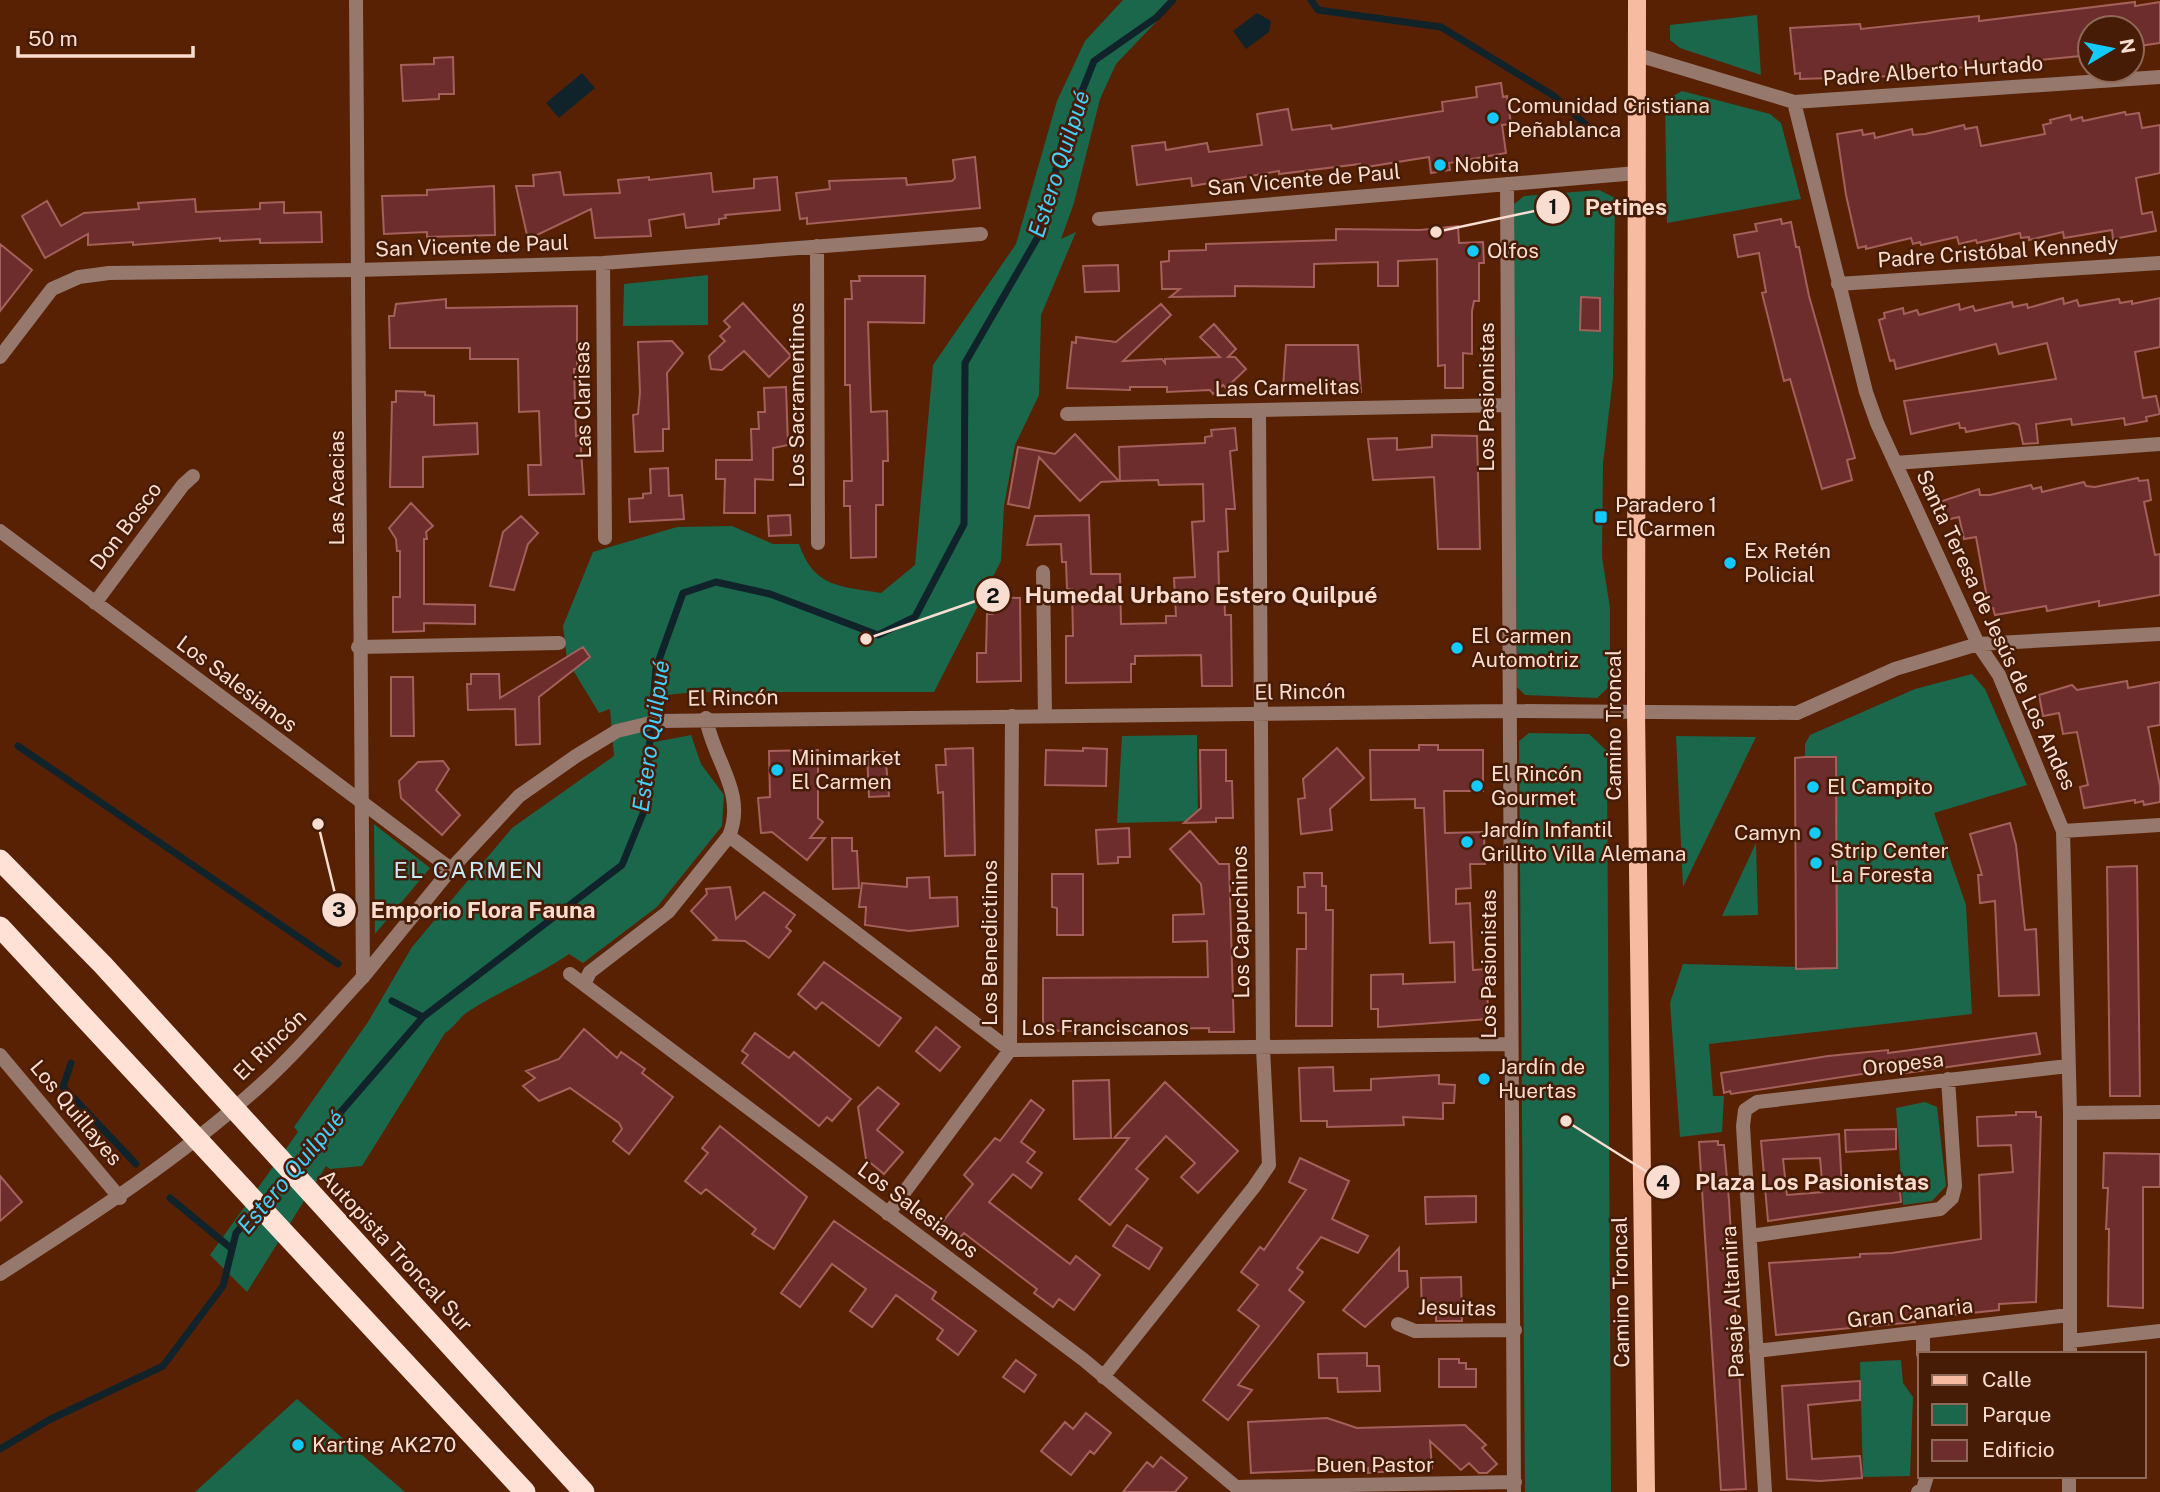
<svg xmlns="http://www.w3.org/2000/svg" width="2160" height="1492" viewBox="0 0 2160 1492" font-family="'Public Sans',sans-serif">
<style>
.green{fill:#1a674b}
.water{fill:#11232a}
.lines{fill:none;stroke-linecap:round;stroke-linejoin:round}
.stream{stroke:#11232a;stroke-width:7}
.building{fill:#6c2d2c;stroke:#a5605c;stroke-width:2;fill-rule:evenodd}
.minor{stroke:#96786c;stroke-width:14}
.tertiary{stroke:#96786c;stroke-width:14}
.primary{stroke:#f7bba2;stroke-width:18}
.motorway{stroke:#ffe1d5;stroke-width:21}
.poi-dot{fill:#13cafb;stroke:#471c07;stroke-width:2.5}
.labels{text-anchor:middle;stroke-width:5;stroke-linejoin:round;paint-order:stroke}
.street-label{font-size:21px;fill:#faddd1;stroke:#471c07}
.poi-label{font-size:21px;fill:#faddd1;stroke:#471c07;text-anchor:start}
.water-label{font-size:23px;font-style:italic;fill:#42d1fe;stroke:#471c07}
.neighbourhood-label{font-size:23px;letter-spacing:2px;fill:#c8eaf8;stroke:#471c07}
.leader{fill:none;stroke:#faddd1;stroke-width:2.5}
.callout-dot{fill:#faddd1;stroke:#471c07;stroke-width:2.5}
.mark-label{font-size:21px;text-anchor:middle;font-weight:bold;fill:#111}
.callout-label{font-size:23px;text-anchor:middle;font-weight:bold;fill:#faddd1;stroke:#471c07;stroke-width:5;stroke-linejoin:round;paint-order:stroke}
</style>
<rect width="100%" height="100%" fill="#582104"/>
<path class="green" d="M1123,0H1177L1116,64L1100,99L1074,203L1061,239L1076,232L1041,315L1039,395L1015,445L1004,506L1001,561L934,692H696L648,697L649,743L691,735L701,764L724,795L722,826L657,907L583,963L569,954C537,976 502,990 469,1011C459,1017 455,1027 445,1033L362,1166L330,1169L326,1166L247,1292L210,1255L298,1132L294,1127L368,1022L412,947L512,828L614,756L610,709L599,713L567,660L563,626L593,552L677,527L732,526L773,544H799C814,588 840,586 881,593L915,565L933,365L1016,244L1057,101L1085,41Z
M1757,15L1761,75L1680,48L1670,40V25Z
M1682,91L1770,114L1781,123L1801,199L1667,223L1665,101Z
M1599,190L1615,198L1613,377L1603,464L1602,557L1610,608V686L1597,698L1525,695L1517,687L1513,205L1524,196Z
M708,275V325L623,326L624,284Z
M1972,674L1985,689L2027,785L1934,813L1966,905L1972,1014L1709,1044L1713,1096H1724L1722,1132L1680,1137L1670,1003L1683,964L1837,968L1836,758L1805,757V744L1810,735L1915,689Z
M1529,733L1589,734L1607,751L1611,1492H1525L1519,741Z
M1197,735L1198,821L1117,823L1122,736Z
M1676,736L1756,737L1683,887Z
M374,824L430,868L375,934Z
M1756,843L1758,915L1722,916Z
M1925,1102L1937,1107L1946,1186L1932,1201L1903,1205L1896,1108Z
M1901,1360L1903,1383L1913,1397L1910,1476L1863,1477L1860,1362Z
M297,1399L405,1492H195Z"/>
<path class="water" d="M1257,13L1271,21L1269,32L1246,49L1233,31Z
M582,73L595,88L559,118L546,103Z"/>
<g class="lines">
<path class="stream" d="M1311,0L1318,10L1441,27L1554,96L1594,132L1606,135
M18,746L338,964
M392,1001L423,1017
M71,1063L63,1087L136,1164
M170,1198L232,1249
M0,1449L49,1420L163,1366L223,1286L236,1233L423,1017L622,865L644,811L656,668L683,593L716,582L770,594L878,635L915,617L964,524L965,363L1042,230L1063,139L1094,61L1157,17L1173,0"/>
</g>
<path class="building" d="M2135,2V6L2160,2V43L2132,47V28H2086L2089,51L2080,52V56L1925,71L1926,74L1899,76L1800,79V73L1795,74L1790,28L1860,24L1861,29L1979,16V21Z
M453,57L454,94H439V99L403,101L401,65L434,64V58Z
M1501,83L1503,97L1507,96L1511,124L1502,125L1506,153L1449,163L1450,170L1431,173L1429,157L1360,168V164L1279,174V171L1192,186L1191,178L1137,185L1132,146L1165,142L1166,150L1207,143L1209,152L1262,145L1257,114L1288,109L1292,130L1331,125L1332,129L1443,111L1442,102L1477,97L1476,87Z
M2125,112L2126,115L2139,113L2142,128L2160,125V173L2136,178L2142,214L2152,212L2156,231L2113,239L2112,230L2064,238L2063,232L2029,240V237L2021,238L2020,233L1977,243L1976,240L1959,244L1957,237L1921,245L1920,242L1913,244L1911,238L1866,249V246L1858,248L1846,195L1837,134L1862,130L1863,135L1874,133L1875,138L1912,129L1913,135L1925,134L1964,125L1965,129L1977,127L1981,146L2045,134L2043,125L2051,123L2050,120L2070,115L2071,120L2082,117L2083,121Z
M975,157L980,208L807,224V218L800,219L796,193L830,189L829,181L906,178L907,185L952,181L955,178L953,160Z
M560,172L564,195L620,193L618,180L649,177V180L711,173L713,192L754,188V179L777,177L780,210L725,215L726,218L719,219V224L686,228L684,214L649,220L651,236L595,238L591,209L537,235H527L516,186H534L533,175Z
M494,186L495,235L427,237V232L384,234L382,196L427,195V190Z
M195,199L196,212L260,209V203L284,202V213L321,212L322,242L260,243V239L220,241V238L133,245V242L88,245V234L45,258L22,216L47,201L61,226L84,213L139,209L138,203Z
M1781,219L1782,224L1791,222L1796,247H1799L1809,296L1855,458L1847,460L1852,480L1822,489L1790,379L1784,381L1762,293L1766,292L1759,253L1738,257L1734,235L1757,231L1755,224Z
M1458,226L1459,243L1483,242L1484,263H1479V301H1474L1472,311V354L1463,353V388H1445V365L1438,366L1437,259L1398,261V286H1378V262L1314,264V287L1235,286V296L1170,297L1180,289H1162L1161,262L1169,261V251L1206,250V244L1336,240V229L1420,230Z
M0,244L32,270L0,311Z
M1118,265L1119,291L1085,292L1083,266Z
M859,276H925L924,323L868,322L871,412L887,411L888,461H883V505H876V557L851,558L850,506H844V481H852L850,385H845V299H852L851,281H860Z
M1581,297L1600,298V331L1580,330Z
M2063,298L2064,304L2077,300L2079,306L2119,299L2120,303L2132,301V304L2160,298V347L2135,352L2143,398L2156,396L2160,414L2146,417L2147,421L2125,425L2124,418L2072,425L2071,419L2036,424L2038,443L2023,444L2019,425L2014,423L1966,432L1965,428H1960L1959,423L1911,434L1904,401L2056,379L2047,343L1999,354L1996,344L1896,369L1894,360L1890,361L1879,320L1885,318L1884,313L1903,308L1904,314L1917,310L1919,315L1959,304L1960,310L1973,306L1975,311L2012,302L2013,307L2027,304L2028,308Z
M446,299V308L577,306V369H574L576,436L580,435L584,494L529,495L528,465H541L539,411L519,412L518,359H470V348H390L389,316H394L396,304Z
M743,303L791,356L769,377L744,351L722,370L711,369L709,356L725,341L720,336L730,327L724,321Z
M1161,304L1171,315L1123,361L1162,359L1165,363V359L1220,357L1200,337L1214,324L1236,349L1228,357H1235L1246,369L1226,388L1223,385L1213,394L1210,390L1167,392V387H1130V390L1067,388L1072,342L1076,343V337L1116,342Z
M672,341L683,353L667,373L669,429H663V451L635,452L633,415L638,414L640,392L638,342Z
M1286,345H1358L1361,392H1324V387L1283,388Z
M786,387L788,445L773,448V480L755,479V513H724L725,479H716V460H752L751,429H759L758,412H765L764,388Z
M396,391L425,392V395L434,396V425L477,423L478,454L423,457V487H390L392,402H396Z
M1235,428L1237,450L1230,451L1235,509H1226L1228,551L1218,552L1219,587H1224L1225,615H1231L1232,686H1202L1201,655L1135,656V664H1131V682L1066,683V636H1073L1072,589H1067L1066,562H1062L1061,544L1027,545L1035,516L1089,515L1091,574H1120L1121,624L1166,623V616H1176L1174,578L1195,577L1192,522L1204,521L1203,484L1159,485L1158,480L1120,481L1119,447L1205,443V437L1212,436L1211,430Z
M1075,434L1119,481L1101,482L1080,501L1039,457L1029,508L1008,504L1018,447L1055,454Z
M1432,435L1477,436L1480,549H1438L1434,477L1373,480L1368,439L1397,438V450L1432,447Z
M668,468L669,496L682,495L684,519L630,522L629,499L643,498V494L651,493L650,469Z
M2138,478L2139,481L2148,480L2151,500L2144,502L2155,555L2160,554V595L2099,606V601L2047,611L2046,606L1995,615L1993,608L1989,609L1976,537L1964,539L1959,517L1946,520L1939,502L1979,489L1980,495H1990L2031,485L2033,489L2041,487L2042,492L2084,482L2086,486L2095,487Z
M411,503L433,526L426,532L427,539H424V604L475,605V624L424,623V631L393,632V597H400V551H397L396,539L389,528Z
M790,515L791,535L769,536L768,516Z
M521,516L538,533L528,544L514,590L490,586L503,532Z
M993,597L1020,598L1021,681L977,682V653H986L987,614H993Z
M583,647L590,657L539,697L540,744L516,745L515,709L468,710L467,684H471V674H499L500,698Z
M391,677H413L414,736H391Z
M2127,681L2128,688L2160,682V725L2148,727L2160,786V802L2144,805L2143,801L2135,803V800L2084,808L2080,787L2088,785L2077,732L2063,734L2059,713L2043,716L2039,695L2072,685L2077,690Z
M1419,745H1438V750H1483V791H1444L1445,833L1484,832L1485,864H1470L1471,888L1456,889V904L1470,903L1473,970L1487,969L1488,1019L1378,1027V1009H1371V975L1403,974V984L1455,982L1454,942L1430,943L1424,808H1415V799L1371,800L1370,750H1419Z
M973,748L975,855L945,856L943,792L938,793L936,765H946L945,749Z
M1083,748L1107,749L1106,786L1045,785L1046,750L1083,751Z
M1337,748L1364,778L1330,809L1332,830L1301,834L1298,799L1305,798L1303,779Z
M818,750V818L823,822L810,838H825L807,860L772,832L761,833L758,798L770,797L769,751Z
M1200,750H1226V781H1232L1233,818H1216V822L1184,823L1201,808Z
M867,752H885L889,796L869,797Z
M1805,757H1836L1837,968L1796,969L1795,758Z
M443,761L449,769L436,790L460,815L442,835L401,798L399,781L418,762Z
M2010,823L2016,845L2025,930L2036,929L2039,995L1999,996L1995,901L1980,903L1978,875H1982L1970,834Z
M1129,828L1130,857H1118V863L1098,864L1096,830Z
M1190,831L1219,864H1229L1234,1032H1209V1028L1043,1031V978L1208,977L1207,941L1173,942V915L1204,914L1201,884L1170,849Z
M832,838H852V851H857L859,888L833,889Z
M2137,866L2140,1096H2110L2107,867Z
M1304,873H1322V886H1326V910H1333L1332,1026H1296L1297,949H1306V913H1298V887H1305Z
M1052,874H1083V935H1057V908L1052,907Z
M929,877L930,898L957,897L958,926L909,931L865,925L866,907H859L862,883L907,887V878Z
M730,887L736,919L764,892L795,915L786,927L791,931L769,958L745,941L714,940L717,938L691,911L707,894L706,889Z
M824,962L901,1018L879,1046L822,1002L816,1009L798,994Z
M936,1027L960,1047L940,1071L916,1051Z
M584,1029L617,1058L621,1052L645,1069L642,1073L673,1097L629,1154L613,1141L622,1129L619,1123L570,1088L539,1101L523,1086L535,1078L526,1071L559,1059Z
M755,1033L789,1058L794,1052L851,1099L832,1121L827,1117L819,1126L742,1063L748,1055L742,1051Z
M2036,1033L2040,1054L1905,1073V1070L1875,1072L1731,1094L1730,1091L1724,1093L1721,1073L1828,1056L1888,1050V1053Z
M1333,1067L1334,1091L1371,1090V1079L1439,1075V1084L1455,1085L1454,1103H1443V1119L1403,1117L1404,1125L1327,1127V1121H1301L1299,1068Z
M1109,1080L1111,1138L1074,1139L1073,1081Z
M1165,1082L1238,1151L1198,1193L1181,1177L1195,1163L1166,1136L1136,1169L1148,1179L1110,1225L1079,1199L1129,1138H1114Z
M878,1087L899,1104L877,1130L903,1152L884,1174L866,1159L858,1107Z
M1031,1100L1044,1110L1021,1142L1035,1152L1027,1162L1042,1173L1031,1188L1013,1174L989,1202L1070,1264L1076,1256L1100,1275L1074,1310L1059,1299L1053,1307L1034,1293L1037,1289L964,1233L957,1241L939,1226L973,1184L964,1175L995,1138L1000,1141Z
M2016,1112H2036V1117H2041L2036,1302L1999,1304V1310L1915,1319V1322L1776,1335L1769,1263L1860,1257V1254L1892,1253L1981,1239L1979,1175L2013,1172L2011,1145L1978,1146L1977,1117L2016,1115Z
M720,1126L807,1197L774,1249L752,1234L756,1229L706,1189L701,1194L685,1181L708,1153L702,1148Z
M1896,1129V1149L1846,1152L1845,1130Z
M1839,1134L1842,1189L1899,1183L1901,1202L1768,1221L1761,1141ZM1820,1158L1823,1192L1787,1195L1783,1159Z
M1718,1141V1145H1724L1729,1201L1746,1489L1721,1490L1699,1142Z
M2104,1153L2160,1154V1187H2143V1308L2108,1306L2109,1229H2106L2108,1188H2103Z
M1300,1158L1349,1181L1332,1219L1368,1236L1358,1253L1321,1237L1297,1268L1303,1272L1289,1290L1304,1302L1238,1385L1252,1390L1228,1420L1203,1400L1259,1326L1238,1310L1258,1285L1241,1272L1260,1247L1264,1250L1306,1190L1289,1182Z
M0,1176L22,1202L0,1221Z
M1476,1196V1222L1426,1224L1425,1197Z
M834,1221L936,1292L932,1299L976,1331L958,1355L937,1339L943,1330L896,1295L872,1327L850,1311L866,1289L832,1264L800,1307L781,1293Z
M1127,1225L1162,1248L1149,1269L1113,1246Z
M1399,1248V1271H1407L1408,1287L1365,1327L1343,1310Z
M1461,1277L1462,1321H1436V1314H1422L1421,1278Z
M1367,1353V1366H1379L1380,1391L1338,1392L1337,1378H1319L1318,1354Z
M1439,1359H1459V1363H1466V1369H1476V1387H1439Z
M1016,1360L1036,1375L1024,1392L1003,1377Z
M1860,1381V1400L1808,1405L1812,1459L1860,1456L1862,1478L1820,1481L1787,1479L1782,1386Z
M1086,1413L1111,1433L1094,1454L1090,1451L1071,1475L1041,1451L1065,1422L1073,1429Z
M1327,1418L1357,1428L1465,1425L1486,1445L1482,1448L1497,1464L1487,1473H1479L1469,1463L1461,1470L1430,1441L1432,1468L1368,1473V1468L1251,1473L1248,1422Z
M1161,1457L1187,1478L1175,1492H1123L1147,1462L1153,1467Z"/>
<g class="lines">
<path class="minor" d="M1638,55L1794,102L2160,77
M1794,102L1866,392L1877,423L1978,644L1999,675L2063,831L2070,1113V1354
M1507,184L1514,1492
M1099,219L1637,173
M817,246L818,543
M603,263L605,538
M1838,284L2160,263
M0,357L52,289L79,277L109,273L357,270L603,263L981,234
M1067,414L1508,405
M1895,463L2160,444
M0,531L451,869
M1043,572L1045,716
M95,603L183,485L193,476
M358,647L559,643
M2063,831L2160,825
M729,836L1010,1050L1511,1044
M570,974L1084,1360L1242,1492
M363,977L451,869L519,796L576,756L617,731L659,721L1508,711L1797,713L1895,669L1978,644L2160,634
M584,984L590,972L668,912L729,836C747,793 713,760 706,718
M0,1055L120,1198
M2070,1113L2160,1112
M888,1214L1010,1050L1012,716
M1750,1236L1940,1209L1952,1198L1955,1186L1948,1079
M1398,1324L1415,1331L1515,1330
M1923,1333V1354
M2070,1341L2160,1331
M1756,1351L2069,1315
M1103,1377L1254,1187L1269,1165L1263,1049L1259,410
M1236,1487L1515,1482
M1765,1492L1743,1126L1745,1110L1757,1102L2068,1066
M1918,1492L1923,1489L1927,1476
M2069,1492V1476"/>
<path class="tertiary" d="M0,1274C92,1215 183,1156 264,1082C300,1050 330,1012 363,977L356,0"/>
<path class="primary" d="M1637,0L1636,712L1646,1492"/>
<path class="motorway" d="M0,860L103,965L584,1492
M0,927L525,1492"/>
</g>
<g class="poi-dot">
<circle cx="1493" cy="118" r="7"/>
<circle cx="1440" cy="165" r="7"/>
<circle cx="1473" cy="251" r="7"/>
<rect x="1594" y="510" width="14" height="14" rx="3.5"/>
<circle cx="1730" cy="563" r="7"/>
<circle cx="1457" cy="648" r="7"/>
<circle cx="777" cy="770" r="7"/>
<circle cx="1477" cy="786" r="7"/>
<circle cx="1813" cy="787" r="7"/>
<circle cx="1815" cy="833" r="7"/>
<circle cx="1467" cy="842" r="7"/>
<circle cx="1816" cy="863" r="7"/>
<circle cx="1484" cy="1079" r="7"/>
<circle cx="298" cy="1445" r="7"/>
</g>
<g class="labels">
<g class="street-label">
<text transform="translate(1933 71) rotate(-4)" y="7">Padre Alberto Hurtado</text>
<text transform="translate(1304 180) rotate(-5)" y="7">San Vicente de Paul</text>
<text transform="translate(472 246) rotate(-2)" y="7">San Vicente de Paul</text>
<text transform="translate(1998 252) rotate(-4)" y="7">Padre Cristóbal Kennedy</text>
<text transform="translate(1287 388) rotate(-1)" y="7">Las Carmelitas</text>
<text transform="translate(797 395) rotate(-90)" y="7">Los Sacramentinos</text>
<text transform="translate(1487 397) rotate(-90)" y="7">Los Pasionistas</text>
<text transform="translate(583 400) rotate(-91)" y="7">Las Clarisas</text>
<text transform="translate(337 488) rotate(-90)" y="7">Las Acacias</text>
<text transform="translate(126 526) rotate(-53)" y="7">Don Bosco</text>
<text transform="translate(1996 630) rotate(65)" y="7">Santa Teresa de Jesús de Los Andes</text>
<text transform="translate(237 684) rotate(37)" y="7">Los Salesianos</text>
<text transform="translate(1300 692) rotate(-1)" y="7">El Rincón</text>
<text transform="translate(733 698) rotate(-1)" y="7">El Rincón</text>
<text transform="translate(1614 725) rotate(-90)" y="7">Camino Troncal</text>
<text transform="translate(1241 922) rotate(-91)" y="7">Los Capuchinos</text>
<text transform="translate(990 943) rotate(-90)" y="7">Los Benedictinos</text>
<text transform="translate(1489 964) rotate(-90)" y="7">Los Pasionistas</text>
<text x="1105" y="1035">Los Franciscanos</text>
<text transform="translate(270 1045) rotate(-44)" y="7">El Rincón</text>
<text transform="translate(1903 1064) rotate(-7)" y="7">Oropesa</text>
<text transform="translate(76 1113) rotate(50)" y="7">Los Quillayes</text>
<text transform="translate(918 1210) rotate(37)" y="7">Los Salesianos</text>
<text transform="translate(396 1251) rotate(47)" y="7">Autopista Troncal Sur</text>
<text transform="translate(1621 1292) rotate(-91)" y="7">Camino Troncal</text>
<text transform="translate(1733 1302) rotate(-93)" y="7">Pasaje Altamira</text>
<text transform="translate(1457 1308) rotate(1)" y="7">Jesuitas</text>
<text transform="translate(1910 1313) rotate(-7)" y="7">Gran Canaria</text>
<text x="1375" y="1472">Buen Pastor</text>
</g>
<g class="poi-label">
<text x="1507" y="113">Comunidad Cristiana<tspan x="1507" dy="24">Peñablanca</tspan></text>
<text x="1454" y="172">Nobita</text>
<text x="1487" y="258">Olfos</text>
<text x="1615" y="512">Paradero 1<tspan x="1615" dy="24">El Carmen</tspan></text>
<text x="1744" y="558">Ex Retén<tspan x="1744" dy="24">Policial</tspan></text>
<text x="1471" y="643">El Carmen<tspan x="1471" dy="24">Automotriz</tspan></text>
<text x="791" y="765">Minimarket<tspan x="791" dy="24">El Carmen</tspan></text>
<text x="1491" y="781">El Rincón<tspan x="1491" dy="24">Gourmet</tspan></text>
<text x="1827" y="794">El Campito</text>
<text x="1481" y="837">Jardín Infantil<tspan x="1481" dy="24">Grillito Villa Alemana</tspan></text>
<text x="1801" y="840" text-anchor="end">Camyn</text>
<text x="1830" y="858">Strip Center<tspan x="1830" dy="24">La Foresta</tspan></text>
<text x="1498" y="1074">Jardín de<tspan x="1498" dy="24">Huertas</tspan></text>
<text x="312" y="1452">Karting AK270</text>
</g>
<g class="water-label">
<text transform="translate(1059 164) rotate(-72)" y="8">Estero Quilpué</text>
<text transform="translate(651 736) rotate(-82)" y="8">Estero Quilpué</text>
<text transform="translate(291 1172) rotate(-50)" y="8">Estero Quilpué</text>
</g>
<g class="neighbourhood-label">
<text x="469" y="878">EL CARMEN</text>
</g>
</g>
<path class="leader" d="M1436 232L1553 207M866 639L993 595M318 824L339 910M1566 1121L1663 1182"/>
<g class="callout-dot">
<circle cx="1436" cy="232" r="7"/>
<circle cx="866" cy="639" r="7"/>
<circle cx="318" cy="824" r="7"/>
<circle cx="1566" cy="1121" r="7"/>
<circle cx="1553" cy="207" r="18"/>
<circle cx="993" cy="595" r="18"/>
<circle cx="339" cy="910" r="18"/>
<circle cx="1663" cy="1182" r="18"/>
</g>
<g class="mark-label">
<text x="1553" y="214">1</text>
<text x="993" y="603">2</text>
<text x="339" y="917">3</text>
<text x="1663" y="1190">4</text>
</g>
<g class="callout-label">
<text x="1626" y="215">Petines</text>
<text x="1201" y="603">Humedal Urbano Estero Quilpué</text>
<text x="483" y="918">Emporio Flora Fauna</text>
<text x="1812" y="1190">Plaza Los Pasionistas</text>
</g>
<rect x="1918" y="1352" width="228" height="126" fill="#471c07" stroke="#8f6958" stroke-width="2"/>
<rect x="1932" y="1375" width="35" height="10" fill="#f7bba2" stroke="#8f6958" stroke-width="2"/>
<text x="1982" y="1387" font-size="21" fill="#faddd1">Calle</text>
<rect x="1932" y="1404" width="35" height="21" fill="#1a674b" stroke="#8f6958" stroke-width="2"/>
<text x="1982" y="1422" font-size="21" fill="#faddd1">Parque</text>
<rect x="1932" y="1440" width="35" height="21" fill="#6c2d2c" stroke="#8f6958" stroke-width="2"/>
<text x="1982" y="1457" font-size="21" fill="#faddd1">Edificio</text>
<g transform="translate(2111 49) rotate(80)"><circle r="33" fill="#471c07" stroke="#8f6958" stroke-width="2"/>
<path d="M0-5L12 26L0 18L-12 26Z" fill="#13cafb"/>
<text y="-10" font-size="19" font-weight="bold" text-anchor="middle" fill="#faddd1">N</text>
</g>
<path d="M18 46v10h175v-10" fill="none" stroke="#faddd1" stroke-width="3.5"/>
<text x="28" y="46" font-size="21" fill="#faddd1" stroke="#471c07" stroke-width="5" paint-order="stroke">50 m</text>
</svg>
